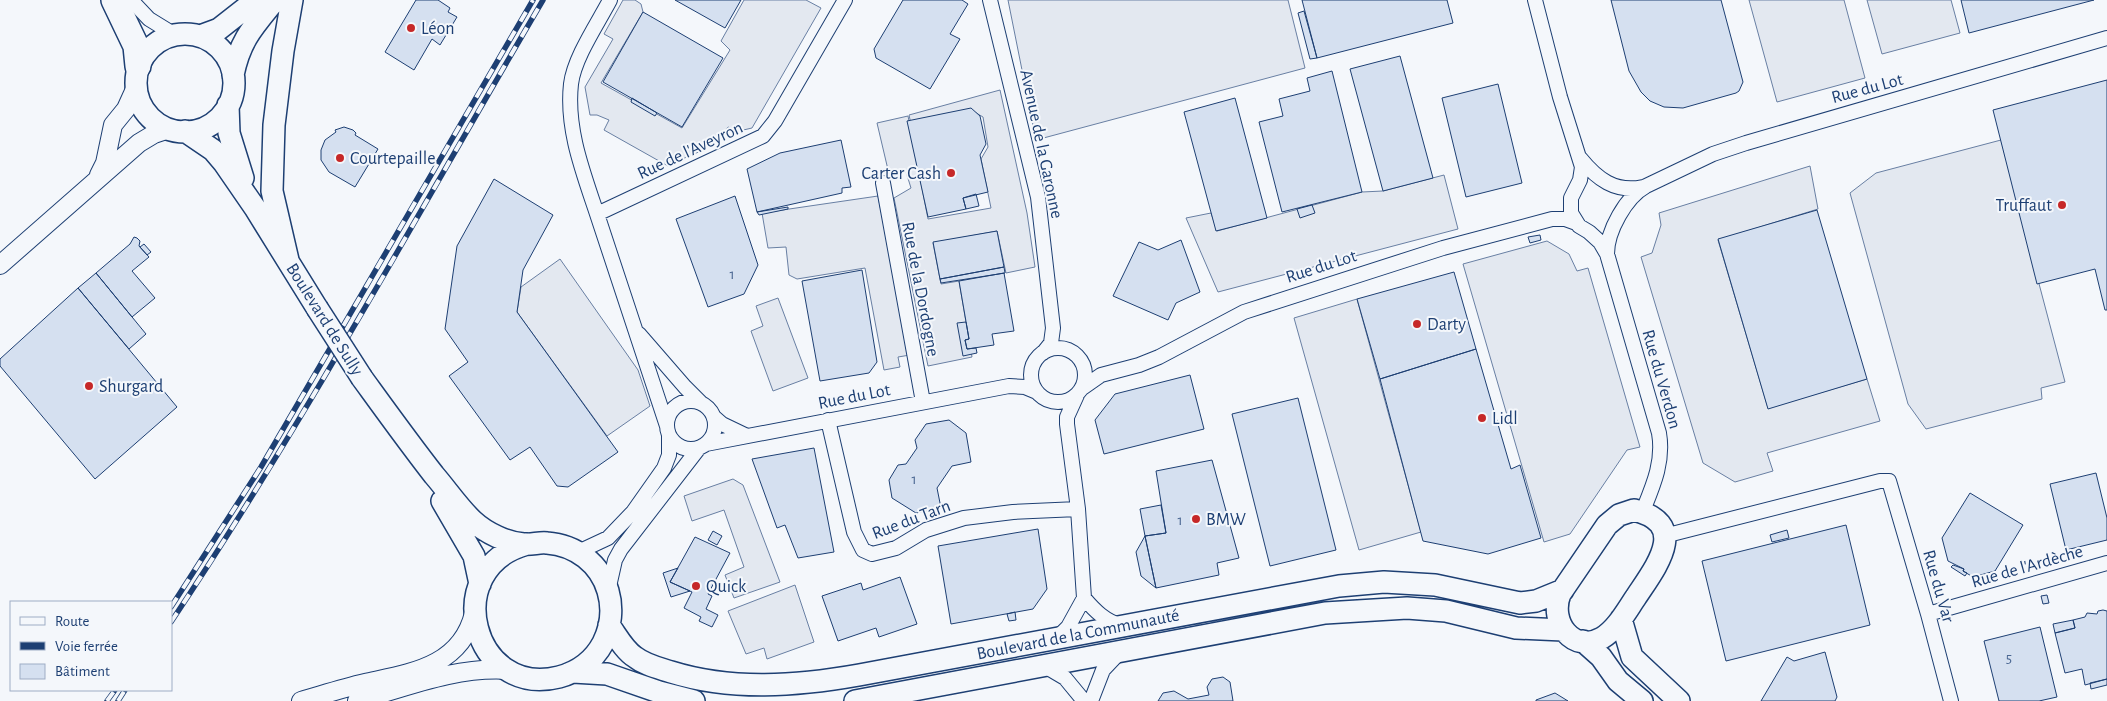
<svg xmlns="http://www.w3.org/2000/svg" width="2107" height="701" viewBox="0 0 2107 701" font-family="'Alegreya Sans',sans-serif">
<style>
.parking{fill:#e3e8f0;stroke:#687fa3}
.building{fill:#d5e0f0;stroke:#1d3f73}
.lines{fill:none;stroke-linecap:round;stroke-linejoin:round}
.minor-casing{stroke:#1d3f73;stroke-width:16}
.tertiary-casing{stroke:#1d3f73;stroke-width:20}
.primary-casing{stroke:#1d3f73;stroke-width:24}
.motorway-casing{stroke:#1d3f73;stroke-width:28}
.minor{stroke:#f4f7fb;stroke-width:14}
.tertiary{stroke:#f4f7fb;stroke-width:18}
.primary{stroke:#f4f7fb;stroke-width:21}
.motorway{stroke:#f4f7fb;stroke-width:25}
.rail-casing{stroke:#1d3f73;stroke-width:5.5}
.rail{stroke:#f4f7fb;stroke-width:4;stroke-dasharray:11;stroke-linecap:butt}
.primary-bridge-casing{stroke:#1d3f73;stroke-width:24;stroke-linecap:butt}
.primary-bridge{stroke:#f4f7fb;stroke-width:21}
.poi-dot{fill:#c62828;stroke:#f4f7fb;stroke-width:2}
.labels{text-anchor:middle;stroke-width:4;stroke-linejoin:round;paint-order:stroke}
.number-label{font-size:15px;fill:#4b6792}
.poi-label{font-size:18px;fill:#1d3f73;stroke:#f4f7fb;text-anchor:start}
.street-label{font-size:18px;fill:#1d3f73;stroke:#f4f7fb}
</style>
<rect width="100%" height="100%" fill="#f4f7fb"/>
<path class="parking" d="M623,0H635L641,4L643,12L601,83L682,128L730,50L721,41L744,0H806L821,8L752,128L739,131L728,127L718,143L708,139L703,150L680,160L673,157L668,166L604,130L609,120L597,115H590L585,87L613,39L604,34Z
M1008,0H1288L1305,68L1036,140Z
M1749,0H1844L1865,78L1777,102Z
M1867,0H1951L1960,33L1882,54Z
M1000,90L1027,213L1035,267L1006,273L997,231L933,243L941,284L959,281L972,357L928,366L894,198L911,188L906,172L889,174L877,123L908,116L928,219L991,208L981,159L988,147L983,117L973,111L911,124L909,115Z
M2001,140L2065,382L2041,388L2042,399L1926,429L1908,404L1850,193L1876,173Z
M1810,166L1818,209L1718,240L1768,408L1867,379L1880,421L1767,453L1773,471L1735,482L1703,463L1641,257L1652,253L1661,225L1659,213Z
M1444,175L1458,229L1218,292L1186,218L1211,213L1217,231L1362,192L1383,191Z
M878,196L910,355L898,357L900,367L884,370L865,268L797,279L789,275L786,247L768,248L762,213Z
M1547,241L1569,254L1577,271L1588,268L1640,447L1627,450L1570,534L1544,542L1463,264Z
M560,259L638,370L650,406L607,436L517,312L521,287Z
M778,298L808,378L773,391L751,331L763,326L756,306Z
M1357,299L1421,532L1359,550L1294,318Z
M733,479L743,485L780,582L734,598L725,575L744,567L724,510L692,521L684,496Z
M795,585L814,642L767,659L764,648L746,654L728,611Z"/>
<path class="building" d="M416,0H438L450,8L448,12L457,17L440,45L432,39L414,70L385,52Z
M675,0H741L725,28Z
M903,0H962L968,4L950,34L960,39L930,89L876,58L874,49Z
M1302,0H1447L1453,23L1317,58Z
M1611,0H1721L1743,82L1739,91L1736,93L1683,108L1664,107L1650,101L1641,92L1629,71Z
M1961,0H2094L1969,33Z
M1304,11L1317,58L1310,59L1298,13Z
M643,12L723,58L682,127L603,82Z
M1400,56L1433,178L1383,191L1350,69Z
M1332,71L1362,192L1282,212L1259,122L1283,116L1279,99L1310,91L1307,78Z
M2107,80V310H2105L2095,269L2037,284L1993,110Z
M1498,84L1522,183L1466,197L1442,98Z
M632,98L657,113L655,116L631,102Z
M1235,98L1267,218L1216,231L1184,112Z
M971,108L980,116L986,144L980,155L988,192L963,198L966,209L928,217L907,121Z
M344,127L353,130L356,133L355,135L378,149L355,187L329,172L321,160V150L325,140L336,132L335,130Z
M841,140L851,187L842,188V193L757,212L747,169L780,153Z
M494,179L553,215L523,270L517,312L618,452L568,487L557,486L530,447L510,460L449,376L468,362L445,329L457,246Z
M976,194L979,206L966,209L963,198Z
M735,196L758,265L744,294L708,307L676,219Z
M1312,205L1315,213L1300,218L1297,209Z
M788,207V209L759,215L757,212Z
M1817,210L1867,379L1768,409L1718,239Z
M997,231L1004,267L940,279L933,242Z
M1540,235L1541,240L1530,243L1528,237Z
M134,237L137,238L140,241L139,246L149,257L132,271L155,298L132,317L96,273L130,244Z
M1181,240L1200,292L1176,303L1168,320L1113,296L1139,242L1158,250Z
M144,244L151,252L147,255L140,247Z
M1004,267L1005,273L941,283L940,279Z
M862,270L877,362L869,373L820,381L802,281Z
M1454,272L1476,349L1380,379L1357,299Z
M96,273L146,334L129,349L78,288Z
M1004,273L1014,331L992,334L994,345L967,349L965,340L969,339L959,281Z
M78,288L177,407L95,479L0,366V359Z
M966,322L969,339L965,340L967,349L976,348L977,353L963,356L957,323Z
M1476,349L1511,469L1520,465L1541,538L1488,554L1423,541L1380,379Z
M1190,375L1204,429L1104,454L1095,420L1115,394Z
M1298,398L1336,550L1270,566L1232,414Z
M949,420L966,433L971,462L952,466L937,488L941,508L916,513L892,498L889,480L898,465L906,464L917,448L915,440L926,424Z
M814,448L834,552L798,558L785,525L777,528L752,459Z
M1212,460L1239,558L1217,563L1219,575L1156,588L1145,536L1166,533L1156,471Z
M2096,473L2107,518V540L2066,550L2050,484Z
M1970,493L2023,525L1995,571L1973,577L1963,571L1964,569L1948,561L1942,538Z
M1161,505L1166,533L1145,536L1140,509Z
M1846,525L1870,625L1726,661L1702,561Z
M1038,529L1047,589L1033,609L951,624L938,546Z
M1787,530L1789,538L1772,542L1770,535Z
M713,531L722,536L717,545L708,540Z
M1145,536L1156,588L1141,576L1136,552Z
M695,537L730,553L708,594L712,596L706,609L718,615L712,627L699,621L701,617L684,608L692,592L670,582Z
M1953,565L1964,569L1963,571L1967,573L1965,576L1951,567Z
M678,568L670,582L690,591L671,597L663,573Z
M900,577L917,624L879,637L876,628L838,641L822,596L861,583L863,590Z
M2047,595L2049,603L2043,604L2041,596Z
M2103,610L2107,611V679L2085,685L2082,669L2065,673L2055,633L2075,628L2073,620L2085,617L2087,613L2097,614L2098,611Z
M1015,612L1016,620L1009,621L1007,614Z
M2073,620L2075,628L2055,633L2053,624Z
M2040,627L2057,697L2039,701H1999L1984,641Z
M1825,652L1837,697L1835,701H1761L1787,657L1794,661Z
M1223,677L1230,682L1233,701H1158L1163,693L1174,691L1188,699L1209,695L1207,687L1212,679Z
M2107,679V685L2091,689L2090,683Z
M1555,693L1568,701H1536V700Z"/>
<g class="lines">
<g class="minor-casing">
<path id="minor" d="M131,0L149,19L175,35
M990,0L1038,197L1053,328L1051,343L1043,353
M1535,0L1560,97L1582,167L1580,180L1571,198V213L1579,226L1589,232L1600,242L1607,254L1659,433C1664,462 1653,486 1642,513
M1580,158C1597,179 1615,193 1643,187
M883,183L923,402
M597,214C583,172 566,129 571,84C574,58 598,23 610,0
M1607,254C1607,231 1626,197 1646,186L1713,154L1746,143L2107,38
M639,334L685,387L701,403
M1031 375a27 27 0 1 1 54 0a27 27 0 1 1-54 0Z
M1081,389L1101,375L1139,365L1159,357L1244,312L1443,248L1552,219H1565L1576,223
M667 425a24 24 0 1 1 48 0a24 24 0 1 1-48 0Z
M714,417L722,424L747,436
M828,420L854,532L863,550L872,554L896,548L926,530L964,518L1013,512L1078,509
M667,426L597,214L763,136L775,121L845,0
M706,444L1009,386L1025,387L1037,392
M1664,536L1880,481H1889L1928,614L1951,701
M578,552L608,538L633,512L664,468L669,455V435
M608,591L615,560L621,549L699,448
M1084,598C1095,611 1105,621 1122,626
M1928,614L2107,563
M1058,637L1068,627L1084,598L1078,509L1067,424V417L1077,395
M1043,665L1065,678L1084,701
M1091,701L1103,670L1121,651"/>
</g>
<g class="tertiary-casing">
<path id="tertiary" d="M99,175L105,163L113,125L126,109L136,87
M0,265L139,143L154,134L169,129
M301,701C322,695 343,688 365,683C410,673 461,667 474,613
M357,701C406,687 457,666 509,670"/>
</g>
<g class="primary-casing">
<path id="primary" d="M136 83a49 49 0 1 1 98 0a49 49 0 1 1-98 0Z
M200,36L219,29L256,0
M233,75C240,40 253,27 275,0
M228,105L229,133L243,178
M185,131L213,150L224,163L255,208L317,308
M288,260L272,191L274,125L283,51L292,0
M362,378C386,411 409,443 434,475C447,490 459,508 473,521C486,533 507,543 524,544C532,545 539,542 547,543C576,545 600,564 608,591C613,608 611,627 603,643C594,660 578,672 559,677C473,699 438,568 527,544
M442,501L474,556L480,584
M1634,510C1691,524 1655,568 1636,597C1627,610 1617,629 1602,638C1573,654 1549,622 1560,594L1607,525L1619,515Z
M1621,619L1632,657L1679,701
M609,625C617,636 624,650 635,657C645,665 659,668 671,672C732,691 797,686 859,675L1339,586L1384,582L1435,585L1520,603L1536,601L1563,590
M1583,641L1601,657L1618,681L1642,701
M573,672L607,674L659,692L694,701
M855,701L1325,613L1407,608L1446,611L1516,628L1563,630"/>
</g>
<g class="motorway-casing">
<path id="motorway" d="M114,0L136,46L138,66"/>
</g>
<use href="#minor" class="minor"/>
<use href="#tertiary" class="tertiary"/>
<use href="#primary" class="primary"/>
<use href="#motorway" class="motorway"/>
<g class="rail-casing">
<path id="rail" d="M171,607L261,467L533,0
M171,622C305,421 421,208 543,0
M107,701L115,690
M118,701L125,690"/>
</g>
<use href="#rail" class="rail"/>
<g class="primary-bridge-casing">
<path id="primary-bridge" d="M317,308L362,378"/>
</g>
<use href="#primary-bridge" class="primary-bridge"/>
</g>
<g class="poi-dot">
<circle cx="411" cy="28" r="5"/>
<circle cx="340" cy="158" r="5"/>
<circle cx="951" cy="173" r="5"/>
<circle cx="2062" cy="205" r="5"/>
<circle cx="1417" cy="324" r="5"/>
<circle cx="89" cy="386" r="5"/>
<circle cx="1482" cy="418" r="5"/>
<circle cx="1196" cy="519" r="5"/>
<circle cx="696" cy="586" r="5"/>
</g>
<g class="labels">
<g class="number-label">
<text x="732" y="279">1</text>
<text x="914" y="484">1</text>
<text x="1180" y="525">1</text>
<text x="2009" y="663">5</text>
</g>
<g class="poi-label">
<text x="421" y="34">Léon</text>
<text x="350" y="164">Courtepaille</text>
<text x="941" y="179" text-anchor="end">Carter Cash</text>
<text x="2052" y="211" text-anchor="end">Truffaut</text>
<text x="1427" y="330">Darty</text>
<text x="99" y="392">Shurgard</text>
<text x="1492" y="424">Lidl</text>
<text x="1206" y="525">BMW</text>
<text x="706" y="592">Quick</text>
</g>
<g class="street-label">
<text transform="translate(1867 88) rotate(-15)" y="6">Rue du Lot</text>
<text transform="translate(1042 144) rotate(78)" y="6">Avenue de la Garonne</text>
<text transform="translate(690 150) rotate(-25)" y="6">Rue de l'Aveyron</text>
<text transform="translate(1321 266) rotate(-18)" y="6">Rue du Lot</text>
<text transform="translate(921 289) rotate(79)" y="6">Rue de la Dordogne</text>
<text transform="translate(325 319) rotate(58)" y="6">Boulevard de Sully</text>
<text transform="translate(1662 379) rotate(74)" y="6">Rue du Verdon</text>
<text transform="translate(854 396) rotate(-11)" y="6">Rue du Lot</text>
<text transform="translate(911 519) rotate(-21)" y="6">Rue du Tarn</text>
<text transform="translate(2027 566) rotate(-16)" y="6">Rue de l'Ardèche</text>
<text transform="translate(1939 586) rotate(74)" y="6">Rue du Var</text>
<text transform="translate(1078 634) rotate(-11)" y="6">Boulevard de la Communauté</text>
</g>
</g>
<rect x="10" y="601" width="162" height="90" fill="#f4f7fb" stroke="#9eadc5"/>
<rect x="20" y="617" width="25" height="8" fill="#f4f7fb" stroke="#9eadc5"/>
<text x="55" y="626" font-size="15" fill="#1d3f73">Route</text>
<rect x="20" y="642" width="25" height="8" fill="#1d3f73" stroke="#9eadc5"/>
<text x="55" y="651" font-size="15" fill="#1d3f73">Voie ferrée</text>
<rect x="20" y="664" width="25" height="15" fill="#d5e0f0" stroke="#9eadc5"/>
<text x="55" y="676" font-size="15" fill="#1d3f73">Bâtiment</text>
</svg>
